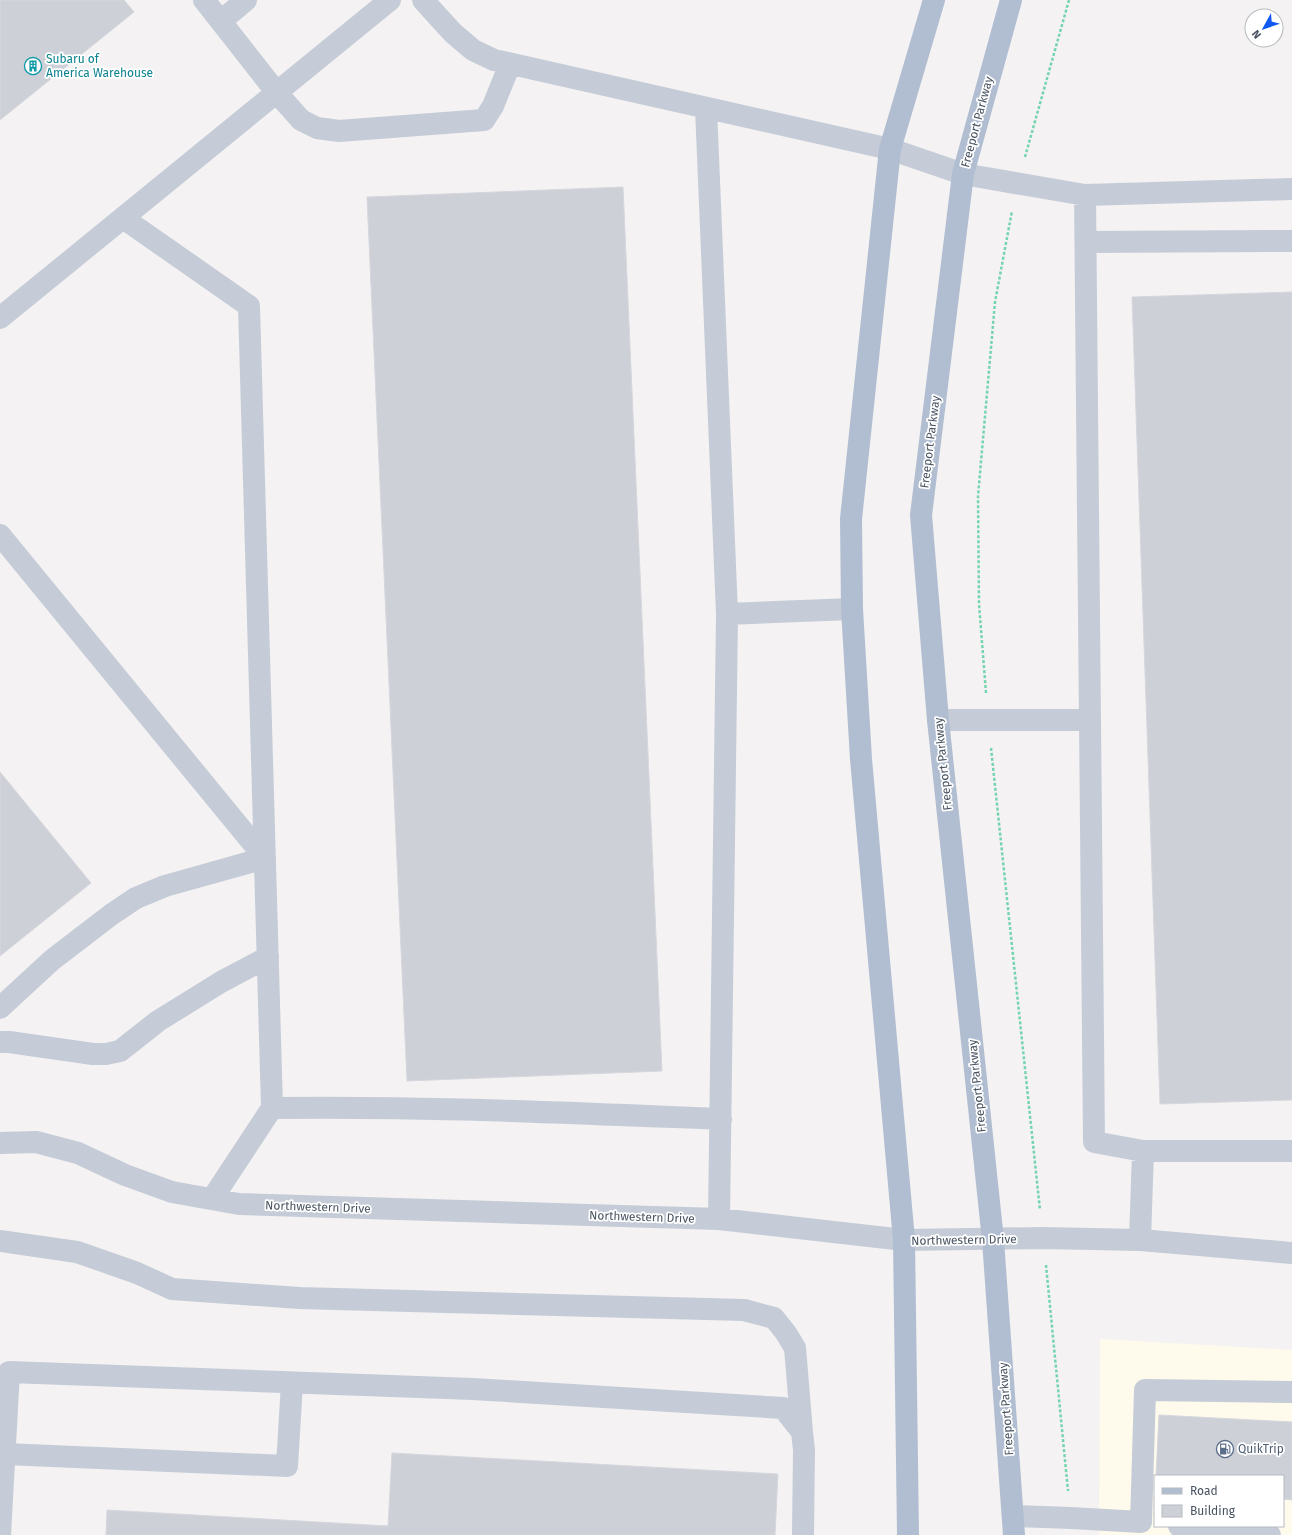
<svg xmlns="http://www.w3.org/2000/svg" width="1292" height="1535" viewBox="0 0 1292 1535" font-family="'Fira Sans',sans-serif">
<style>
.commercial{fill:#fefbed;fill-rule:evenodd}
.building{fill:#ced0d7;stroke:#d6d7de}
.lines{fill:none;stroke-linecap:round;stroke-linejoin:round}
.path{stroke:#75d4b0;stroke-width:2.5;stroke-dasharray:3 2;stroke-linecap:butt}
.minor{stroke:#c5ccd7;stroke-width:22}
.major{stroke:#b1bed2;stroke-width:22}
.labels{text-anchor:middle;stroke-width:3.5;stroke-linejoin:round;paint-order:stroke}
.culture-label{font-size:12px;fill:#0d838f;stroke:#fff;text-anchor:start}
.street-label{font-size:12px;fill:#485361;stroke:#fff}
.service-label{font-size:12px;fill:#4e5e75;stroke:#fff;text-anchor:start}
</style>
<rect width="100%" height="100%" fill="#f4f2f2"/>
<path class="commercial" d="M1100,1339L1292,1350V1535H1099ZM1155,1476H1283V1526H1155Z"/>
<path class="building" d="M0,0H124L134,12L0,120Z
M623,187L662,1071L407,1081L367,197Z
M1292,292V1100L1160,1104L1132,297Z
M0,772L91,883L0,956Z
M1159,1415L1292,1422V1500L1283,1499V1476H1156Z
M392,1453L778,1474L775,1535H106L107,1510L388,1526Z"/>
<g class="lines">
<path class="path" d="M1025,157L1069,0
M986,693L979,604L978,496L995,302L1012,211
M991,748L1040,1210
M1046,1265L1068,1491"/>
<path class="minor" d="M204,0L277,93L301,120L317,128L339,131L484,120L493,106L510,64
M423,0L453,33L473,50L494,60L890,149L963,174L1085,195L1292,189
M221,21L246,0
M706,108L727,614
M1085,195L1094,1142L1143,1151H1292
M123,218L249,306L272,1108L212,1199
M1086,242L1292,241
M0,318L390,0
M0,535L265,858L165,886L136,898L112,914L52,960L0,1008
M938,720H1090
M0,1042H9L93,1054H106L120,1051L158,1021L221,982L268,957
M272,1108C422,1106 571,1113 721,1119
M0,1143L36,1142L78,1153L125,1175L172,1192L239,1204L719,1219L904,1240L1043,1238L1140,1240L1292,1253
M719,1219L727,614L852,609
M1140,1240L1143,1151
M0,1241L77,1252L137,1273L172,1289L299,1298L744,1310L774,1318L786,1333L795,1348L802,1432
M5,1454L287,1466L292,1383
M1014,1516L1071,1518L1141,1522L1145,1390L1292,1392
M1179,1526L1270,1535
M0,1535L9,1372L473,1389L783,1408L802,1432L804,1450L803,1535"/>
<path class="major" d="M1011,0L963,174L921,515L938,720L993,1240L1014,1535
M908,1535L904,1240L861,759L852,609L851,519L890,149L934,0"/>
</g>
<defs>
<g id="building-ring" transform="scale(0.9)"><circle r="9.5" fill="#fff" stroke="#0f9aa8" stroke-width="1.5"/><path d="M-4-6H4V6H1V3H-1V6H-4ZM-2.5-4.3h1.7v1.8h-1.7ZM.8-4.3h1.7v1.8H.8ZM-2.5-1h1.7V.8h-1.7ZM.8-1h1.7V.8H.8Z" fill="#0f9aa8"/></g>
<g id="fuel-ring" transform="scale(0.9)"><circle r="9.5" fill="#fff" stroke="#5c6f8a" stroke-width="1.5"/><path d="M-5.5-6h7V0h2V4h1.3V-2.5L3-4.5l.8-.8L6-3V5H2.5V1h-1V6h-7ZM-4.2-4.7v3.2H.2V-4.7Z" fill="#5c6f8a"/></g>
</defs>
<g fill-rule="evenodd">
<use href="#building-ring" x="33" y="66"/>
<use href="#fuel-ring" x="1225" y="1449"/>
</g>
<g class="labels">
<g class="culture-label">
<text x="46" y="63">Subaru of<tspan x="46" dy="14">America Warehouse</tspan></text>
</g>
<g class="street-label">
<text transform="translate(977 122) rotate(-75)" y="4">Freeport Parkway</text>
<text transform="translate(930 442) rotate(-83)" y="4">Freeport Parkway</text>
<text transform="translate(943 764) rotate(-96)" y="4">Freeport Parkway</text>
<text transform="translate(977 1086) rotate(-96)" y="4">Freeport Parkway</text>
<text transform="translate(318 1207) rotate(2)" y="4">Northwestern Drive</text>
<text transform="translate(642 1217) rotate(2)" y="4">Northwestern Drive</text>
<text transform="translate(964 1240) rotate(-1)" y="4">Northwestern Drive</text>
<text transform="translate(1006 1409) rotate(-94)" y="4">Freeport Parkway</text>
</g>
<g class="service-label">
<text x="1238" y="1453">QuikTrip</text>
</g>
</g>
<rect x="1154" y="1475" width="130" height="52" fill="#ffffff" stroke="#b6bac0"/>
<rect x="1162" y="1488" width="20" height="6" fill="#b1bed2" stroke="#b6bac0"/>
<text x="1190" y="1495" font-size="12" fill="#485361">Road</text>
<rect x="1162" y="1505" width="20" height="12" fill="#ced0d7" stroke="#b6bac0"/>
<text x="1190" y="1515" font-size="12" fill="#485361">Building</text>
<g transform="translate(1264 28) rotate(230)"><circle r="19" fill="#ffffff" stroke="#b6bac0"/>
<path d="M0-3L7 15L0 10L-7 15Z" fill="#0f58f2"/>
<text y="-6" font-size="11" font-weight="bold" text-anchor="middle" fill="#485361">N</text>
</g>
</svg>
